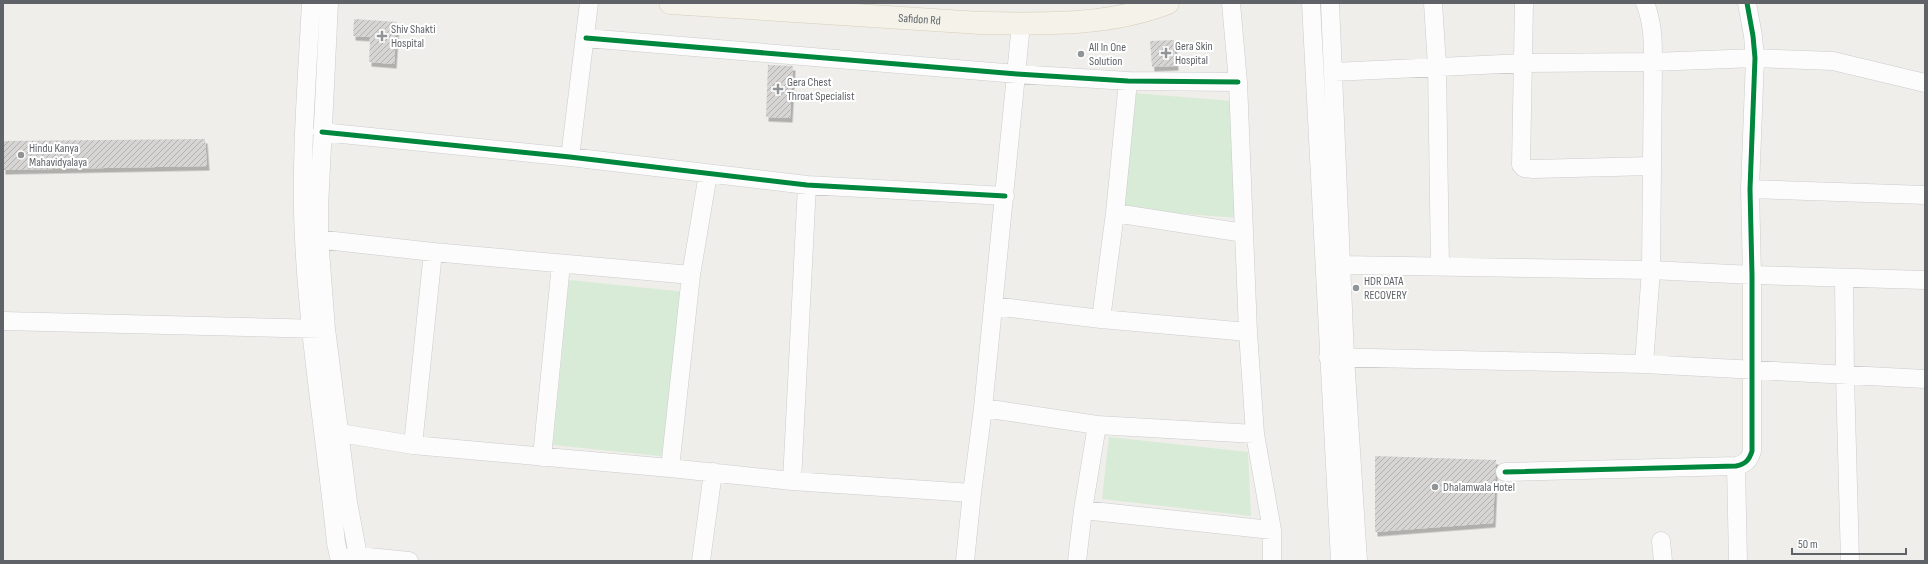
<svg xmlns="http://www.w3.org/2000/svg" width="1928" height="564" viewBox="0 0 1928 564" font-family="'Sofia Sans Condensed',sans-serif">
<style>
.park{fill:#d8ebd6}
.building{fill:url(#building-hatch);filter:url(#shadow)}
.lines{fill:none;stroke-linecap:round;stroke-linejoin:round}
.minor-casing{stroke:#cbcccc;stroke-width:19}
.major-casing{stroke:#d7ceb8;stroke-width:23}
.minor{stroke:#fdfcfc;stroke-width:18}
.major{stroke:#f4f2e9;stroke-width:22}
.cycleway-casing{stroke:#fff;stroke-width:8}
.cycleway{stroke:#00873e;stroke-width:5}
.poi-dot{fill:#919496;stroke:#fff;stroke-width:1.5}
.labels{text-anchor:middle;stroke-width:4;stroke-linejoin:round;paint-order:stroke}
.street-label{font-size:12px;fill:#5f6368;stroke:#fff}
.poi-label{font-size:12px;fill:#5f6368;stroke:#fff;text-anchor:start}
</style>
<defs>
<pattern id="building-hatch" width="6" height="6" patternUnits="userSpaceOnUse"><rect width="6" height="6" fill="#d6d5d3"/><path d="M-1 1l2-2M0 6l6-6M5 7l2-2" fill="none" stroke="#b1b0af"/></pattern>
<filter id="shadow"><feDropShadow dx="2.5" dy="4.5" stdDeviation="0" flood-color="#0004"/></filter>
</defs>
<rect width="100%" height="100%" fill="#efeeea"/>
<path class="park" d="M1133,93L1232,101L1238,218L1124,209Z
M569,280L696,293L680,458L553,445Z
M1109,437L1248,452L1251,516L1102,499Z"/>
<path class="building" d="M354,19L397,22L394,64L369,62L370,37L353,36Z
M1174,40L1176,66L1152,67L1150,41Z
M768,65L793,66L790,118L766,117Z
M205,139L207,166L3,170V141Z
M1375,456L1496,460L1493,523L1375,532Z"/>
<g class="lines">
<g class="minor-casing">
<path id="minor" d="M311,3C307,81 300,161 304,239C309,341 326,442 336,543L340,561
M329,3L319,207V238L326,329L348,502L359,561
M1231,3L1238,82L1248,332L1255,434L1272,530V561
M1311,3L1340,561
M1330,3L1345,357L1358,561
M1433,3L1437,66L1440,267
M1524,3L1521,165L1524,168L1533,169L1652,166
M586,38L1017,74L1128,81L1238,82
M1333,72L1524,63L1653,62L1755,58L1833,61L1925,83
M322,132L570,157L807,185L1005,196
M570,157L589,3
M1750,189L1925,195
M1115,213L1244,233
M307,238L433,252L691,275
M1341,265L1651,270L1752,275L1925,280
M1844,278L1845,375L1850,561
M993,306L1101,319L1248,332
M1101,319L1115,213L1128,81
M3,321L322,329
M1328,357L1644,364L1925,379
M1644,364L1651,270L1653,62C1653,41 1653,23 1645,3
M983,408L1097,425L1255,434
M340,433L413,445L670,468L792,481L972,493
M413,445L433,252
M542,457L561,264
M1736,466L1738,561
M670,468L691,275L708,174
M1505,472L1736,466C1745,464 1749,461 1752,451V275L1750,189L1755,58L1753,36L1747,3
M792,481L807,185
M1083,510L1272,530
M1661,541L1663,561
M347,558L358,556L409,561
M701,561L713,472
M965,561L972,493L983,408L1021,24
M1077,561L1083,510L1097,425"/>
</g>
<g class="major-casing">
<g id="major">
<path id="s1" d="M670,3L980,23C1043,24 1109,26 1168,3"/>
</g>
</g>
<use href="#minor" class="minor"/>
<use href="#major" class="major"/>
<g class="cycleway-casing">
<path id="cycleway" d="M586,38L1017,74L1128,81L1238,82
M322,132L570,157L807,185L1005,196
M1505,472L1736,466C1745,464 1749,461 1752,451V275L1750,189L1755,58L1753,36L1747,3"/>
</g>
<use href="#cycleway" class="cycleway"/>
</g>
<g class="poi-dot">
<path d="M380 30h4v4h4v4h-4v4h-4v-4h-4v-4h4z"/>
<path d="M1164 47h4v4h4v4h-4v4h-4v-4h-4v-4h4z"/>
<circle cx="1081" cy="54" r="4"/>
<path d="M776 83h4v4h4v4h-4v4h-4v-4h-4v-4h4z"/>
<circle cx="21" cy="155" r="4"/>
<circle cx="1356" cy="288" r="4"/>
<circle cx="1435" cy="487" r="4"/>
</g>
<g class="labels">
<g class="street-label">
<text dy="4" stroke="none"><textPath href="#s1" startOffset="250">Safidon Rd</textPath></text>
</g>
<g class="poi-label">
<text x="391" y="33">Shiv Shakti<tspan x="391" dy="14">Hospital</tspan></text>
<text x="1175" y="50">Gera Skin<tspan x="1175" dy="14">Hospital</tspan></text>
<text x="1089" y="51">All In One<tspan x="1089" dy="14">Solution</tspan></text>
<text x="787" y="86">Gera Chest<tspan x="787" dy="14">Throat Specialist</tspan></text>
<text x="29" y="152">Hindu Kanya<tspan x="29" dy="14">Mahavidyalaya</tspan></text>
<text x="1364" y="285">HDR DATA<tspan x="1364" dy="14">RECOVERY</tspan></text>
<text x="1443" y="491">Dhalamwala Hotel</text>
</g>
</g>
<rect width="1928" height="564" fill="none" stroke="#5f6368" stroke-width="8"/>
<path d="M1792 548v6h114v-6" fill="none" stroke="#5f6368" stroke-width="2"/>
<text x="1798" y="548" font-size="12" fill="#5f6368" stroke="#ffffff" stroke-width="3" paint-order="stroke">50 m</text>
</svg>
